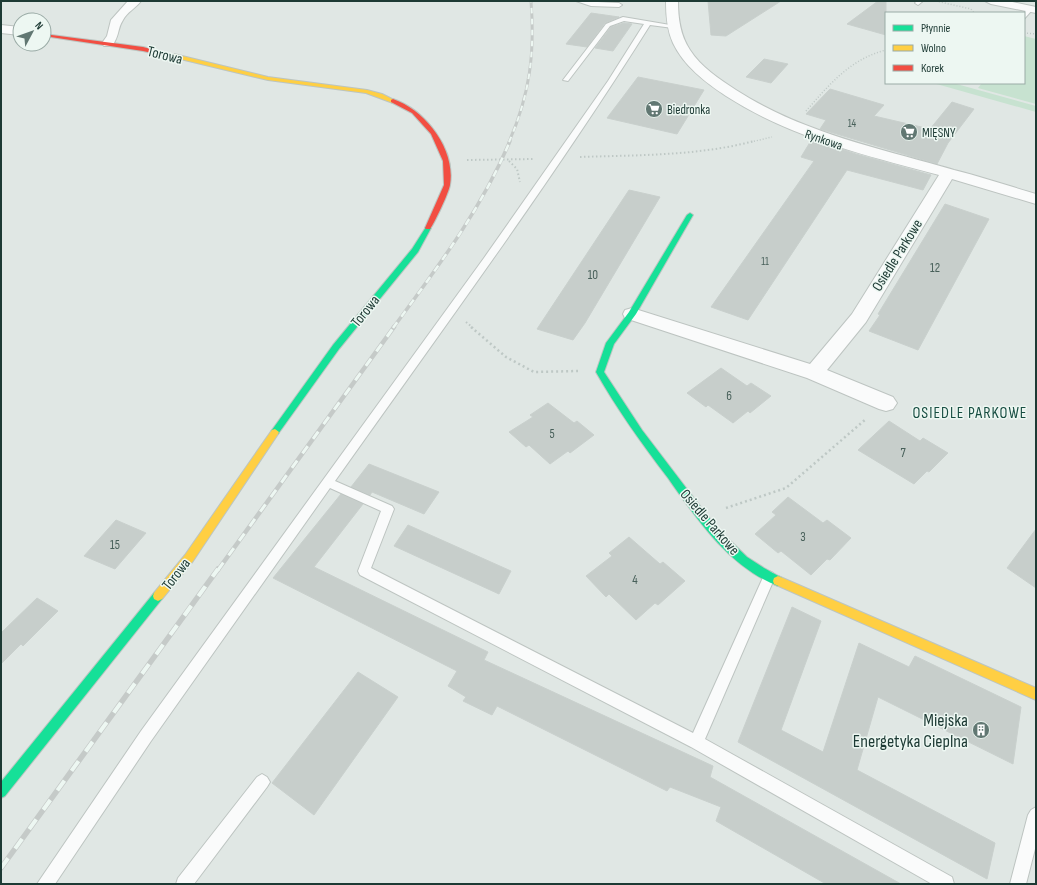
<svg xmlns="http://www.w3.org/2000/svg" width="1037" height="885" viewBox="0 0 1037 885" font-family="'Sofia Sans Condensed',sans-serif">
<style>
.green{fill:#c7e2d0}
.building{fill:#c7cecb;stroke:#c9d0cd}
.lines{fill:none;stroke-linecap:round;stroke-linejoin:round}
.lane-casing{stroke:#bdc4c1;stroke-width:2}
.street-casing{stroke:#bdc4c1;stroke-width:2}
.fast-casing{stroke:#bcc5c1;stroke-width:2}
.slow-casing{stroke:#bcc5c1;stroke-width:2}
.jam-casing{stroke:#bcc5c1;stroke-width:2}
.path-far2{stroke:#bec8c5;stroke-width:1.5;stroke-dasharray:1 2;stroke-linecap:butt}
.path-far1{stroke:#bec8c5;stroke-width:2;stroke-dasharray:1.5 2.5;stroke-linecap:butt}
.path{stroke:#bec8c5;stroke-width:2.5;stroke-dasharray:2 3;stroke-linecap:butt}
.lane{fill:#fafbfb;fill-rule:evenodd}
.street{fill:#fafbfb;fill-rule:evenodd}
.fast{fill:#16e098;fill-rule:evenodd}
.slow{fill:#ffcf43;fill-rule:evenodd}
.jam{fill:#f24e42;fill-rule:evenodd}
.rail-far3-casing{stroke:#c5cac8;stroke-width:3}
.rail-far2-casing{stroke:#c5cac8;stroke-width:3.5}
.rail-far1-casing{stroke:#c5cac8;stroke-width:4.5}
.rail-casing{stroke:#c5cac8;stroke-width:5.5}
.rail-far3{stroke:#edf7f2;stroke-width:2;stroke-dasharray:5.5;stroke-linecap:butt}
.rail-far2{stroke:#edf7f2;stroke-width:2.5;stroke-dasharray:7;stroke-linecap:butt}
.rail-far1{stroke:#edf7f2;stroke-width:3;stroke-dasharray:9;stroke-linecap:butt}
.rail{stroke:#edf7f2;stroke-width:4;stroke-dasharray:12;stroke-linecap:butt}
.labels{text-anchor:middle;stroke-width:3;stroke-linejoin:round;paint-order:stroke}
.far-number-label{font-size:11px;fill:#48605a}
.far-poi-label{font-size:13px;fill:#1d3a34;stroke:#edf7f2;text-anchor:start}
.far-street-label{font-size:13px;fill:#1d3a34;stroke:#edf7f2}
.number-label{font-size:13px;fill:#48605a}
.street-label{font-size:15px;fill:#1d3a34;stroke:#edf7f2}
.neighbourhood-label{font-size:16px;letter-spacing:1px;fill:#184e42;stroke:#edf7f2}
.near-poi-label{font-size:18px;fill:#1d3a34;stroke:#edf7f2;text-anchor:end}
</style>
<rect width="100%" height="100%" fill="#e0e7e4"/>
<path class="green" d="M1024,36L1036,39V104L978,88L982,83H1024Z
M933,83H953L1036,106V112Z"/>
<path class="building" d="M708,1H781L726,36L711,35Z
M878,1H886V35L847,24Z
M591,13L619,17L605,23L587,47L566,44Z
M624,23L632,24L613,51L595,48L611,27Z
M764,59L788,64L771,83L746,77Z
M638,77L704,90L677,134L607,118Z
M830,89L884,105L874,116L930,129L952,102L974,109L948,143L937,164L820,129L826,120L806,114Z
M812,139L856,154L931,175L923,190L847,170L748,320L711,307L814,161L801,157Z
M629,190L660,197L585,323L573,340L537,329Z
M945,204L989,219L918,350L869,331L880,315L878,314Z
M721,368L747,386L751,383L771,396L750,413L748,411L733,423L708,405L706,407L687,393Z
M548,403L574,423L577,421L594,435L570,453L568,451L550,464L529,445L526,447L509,432L533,417L530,415Z
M889,421L920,441L923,438L948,453L929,472L927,471L914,484L858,450Z
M369,464L439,492L424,514L372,492L370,495L351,487Z
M341,494L363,504L314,567L488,652L484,660L713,766L710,777L901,884H826L716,821L721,807L670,787L667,791L497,706L492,715L463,701L466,697L448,686L457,671L273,578Z
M788,497L823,523L827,520L851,538L830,560L827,559L811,575L781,551L778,553L755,534L776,515L772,512Z
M116,520L146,533L115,569L84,556Z
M408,525L511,571L499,594L394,546Z
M1036,529V588L1007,568Z
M629,537L660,564L663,562L685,581L658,605L655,603L636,620L609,594L606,597L586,576L612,556L609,553Z
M37,598L58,611L23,646L21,644L1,664V633Z
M792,607L821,621L781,730L823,752L859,643L909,667L915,656L1021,707L1013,764L878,697L857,770L995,843L987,879L738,742Z
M358,672L398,697L314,815L272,783Z"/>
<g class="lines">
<g class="lane-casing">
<path id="lane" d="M576,1L619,3L622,5L619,7L591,6Z
M917,1H923L918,5L915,3Z
M1028,8L1033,9L1024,19V13Z
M623,17L676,26L673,28L650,25C552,181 442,330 335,481L392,506L394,509L371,568L693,733L765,573L769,571L773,573L775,577L705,739L952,877L954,884H932L691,747L360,575L358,571L381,511L330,488L151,741L55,884H37L141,731L484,258L608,81L644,24L624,21L610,26L568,81L563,80L606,24Z
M262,774L267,777L270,782L267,787L194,884H176L178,878L257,777Z
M1036,807V845L1026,884H1010L1028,815L1031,810Z"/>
</g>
<g class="street-casing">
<path id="street" d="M128,1H141C136,8 127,12 123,20C117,29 120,35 112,46H104L102,43L107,36L111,20Z
M666,1H678C678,18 680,35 690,50C701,67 719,79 736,90C803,133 879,148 954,170C982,177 1009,186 1036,194V204L952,179L866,322L827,370L893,397L897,403L893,409L886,411L879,409L807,378L625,318L623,314L625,310L632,308L810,364L852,314L939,175C865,155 791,138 726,96C705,82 684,66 673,43C667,30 666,15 666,1Z
M985,1H1008L1036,7V13L991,4Z
M1,25L20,27V35L1,33Z"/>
</g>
<g class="fast-casing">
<path id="fast" d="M690,213L693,215L636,314L614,344L604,372L642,430L693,497L718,529L747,557L764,568L782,578L783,581L782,584L778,586C729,567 697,519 668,478C642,444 617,409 596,372L606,343L629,312L687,215Z
M428,226L431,228L418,252L339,349L278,434H272L271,432L272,430L333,345L412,249L426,227Z
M158,591L162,593L163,596L162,599L5,796L1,798V782L154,593Z"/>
</g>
<g class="slow-casing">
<path id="slow" d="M174,54L268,77L367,90L382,94L396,101L393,103L366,93L268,80L172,57L171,56Z
M275,429L279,432L278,434L193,561L162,599L158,601L154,599L153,596L154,593L185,555L272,430Z
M778,576L1036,688V700L774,584L773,581L774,578Z"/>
</g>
<g class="jam-casing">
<path id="jam" d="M44,34L143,47L177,56L174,58L143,51L44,36Z
M393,99C425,110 456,149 450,185C449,192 435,222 430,229H426L425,228L444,185L443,161L431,134L412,113L391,102V100Z"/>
</g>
<path class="path-far2" d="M936,1L971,9L974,13
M1024,33L1036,34
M806,111C829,85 850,59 886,50
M751,142L772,137"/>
<path class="path-far1" d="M580,157C638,155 698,156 754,141
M467,160L535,159
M509,161L517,169L520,182
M466,322L473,328"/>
<path class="path" d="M471,327L506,357L534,372L578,371
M726,508L786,488L866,419"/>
<use href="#lane" class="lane"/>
<use href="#street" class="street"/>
<use href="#fast" class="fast"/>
<use href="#slow" class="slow"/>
<use href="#jam" class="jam"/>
<g class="rail-far3-casing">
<path id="rail-far3" d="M509,142C530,94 535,53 531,1"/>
</g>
<g class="rail-far2-casing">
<path id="rail-far2" d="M393,328C437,268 481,210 510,141"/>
</g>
<g class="rail-far1-casing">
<path id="rail-far1" d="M218,570L394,327"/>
</g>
<g class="rail-casing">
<path id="rail" d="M1,868L218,569"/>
</g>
<use href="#rail-far3" class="rail-far3"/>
<use href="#rail-far2" class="rail-far2"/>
<use href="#rail-far1" class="rail-far1"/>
<use href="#rail" class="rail"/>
</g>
<defs>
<g id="supermarket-disc" transform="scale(0.9)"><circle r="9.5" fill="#617772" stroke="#edf7f2"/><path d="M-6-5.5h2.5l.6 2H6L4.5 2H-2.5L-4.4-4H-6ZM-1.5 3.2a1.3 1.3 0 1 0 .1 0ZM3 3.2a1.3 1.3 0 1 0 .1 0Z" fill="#fff"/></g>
<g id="building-disc" transform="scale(0.9)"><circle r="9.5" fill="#617772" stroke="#edf7f2"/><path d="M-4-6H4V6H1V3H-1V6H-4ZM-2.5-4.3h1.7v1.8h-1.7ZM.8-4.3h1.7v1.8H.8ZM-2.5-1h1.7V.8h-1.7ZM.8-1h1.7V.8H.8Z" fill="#fff"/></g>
</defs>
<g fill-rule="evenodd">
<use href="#supermarket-disc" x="654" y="109"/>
<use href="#supermarket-disc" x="909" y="132"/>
<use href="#building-disc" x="981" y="730"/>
</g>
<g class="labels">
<g class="far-number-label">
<text x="852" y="127">14</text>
<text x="765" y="265">11</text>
</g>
<g class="far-poi-label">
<text x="667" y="114">Biedronka</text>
<text x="922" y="137">MIĘSNY</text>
</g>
<g class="far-street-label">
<text transform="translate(824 139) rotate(19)" y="5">Rynkowa</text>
</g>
<g class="number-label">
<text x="935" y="272">12</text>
<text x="593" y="279">10</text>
<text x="729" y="400">6</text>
<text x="552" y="438">5</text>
<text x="903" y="457">7</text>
<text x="803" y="541">3</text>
<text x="115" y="549">15</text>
<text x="635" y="584">4</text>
</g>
<g class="street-label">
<text transform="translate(165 55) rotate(14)" y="5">Torowa</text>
<text transform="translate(897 255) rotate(-58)" y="5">Osiedle Parkowe</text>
<text transform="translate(365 311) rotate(-51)" y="5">Torowa</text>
<text transform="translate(710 522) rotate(49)" y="5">Osiedle Parkowe</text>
<text transform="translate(176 574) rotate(-52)" y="5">Torowa</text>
</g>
<g class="neighbourhood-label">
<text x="970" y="418">OSIEDLE PARKOWE</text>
</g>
<g class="near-poi-label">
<text x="968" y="726">Miejska<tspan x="968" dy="21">Energetyka Cieplna</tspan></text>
</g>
</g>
<rect width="1037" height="885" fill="none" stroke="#1d3a34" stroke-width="4"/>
<rect x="885" y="12" width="140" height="72" fill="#edf7f2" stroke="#9aaba6"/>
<rect x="893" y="25" width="20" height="6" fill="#16e098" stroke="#9aaba6"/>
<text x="921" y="32" font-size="12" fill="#1d3a34">Płynnie</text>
<rect x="893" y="45" width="20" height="6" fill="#ffcf43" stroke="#9aaba6"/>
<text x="921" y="52" font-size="12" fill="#1d3a34">Wolno</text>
<rect x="893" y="65" width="20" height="6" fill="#f24e42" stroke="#9aaba6"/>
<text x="921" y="72" font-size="12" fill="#1d3a34">Korek</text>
<g transform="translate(32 32) rotate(49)"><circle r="19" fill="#edf7f2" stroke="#9aaba6"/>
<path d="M0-3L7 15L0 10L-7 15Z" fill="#617772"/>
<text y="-6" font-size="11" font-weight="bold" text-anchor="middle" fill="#1d3a34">N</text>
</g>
</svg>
